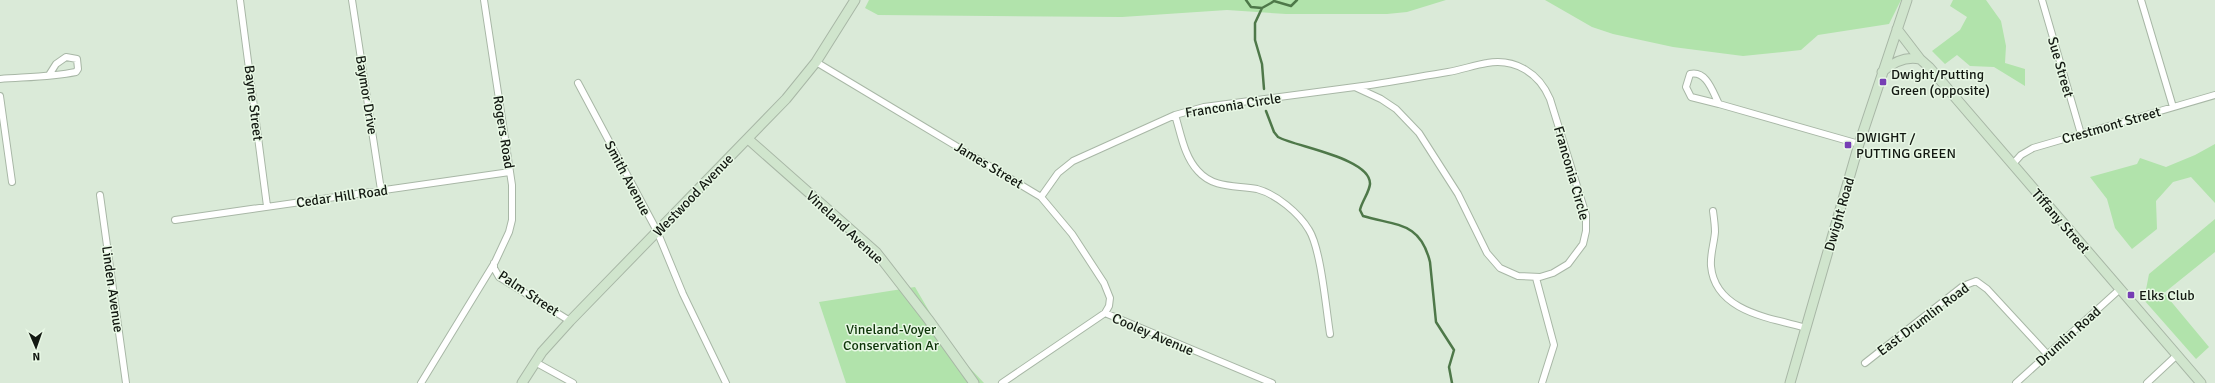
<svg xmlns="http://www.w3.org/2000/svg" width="2215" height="383" viewBox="0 0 2215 383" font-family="Signika,sans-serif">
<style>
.green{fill:#b1e3ab}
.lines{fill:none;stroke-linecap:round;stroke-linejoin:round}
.stream{stroke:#4e7849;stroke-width:2.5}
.street-casing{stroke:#a8b7a6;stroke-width:8}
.secondary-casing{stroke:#a8b7a6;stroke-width:11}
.street{stroke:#fff;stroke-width:6}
.secondary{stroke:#d0e5cd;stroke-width:9}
.poi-dot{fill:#763eb4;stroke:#e8f8e5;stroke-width:1.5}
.labels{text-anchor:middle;stroke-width:3;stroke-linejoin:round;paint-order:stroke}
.street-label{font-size:14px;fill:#131912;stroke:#e8f8e5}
.poi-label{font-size:14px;fill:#131912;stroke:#e8f8e5;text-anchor:start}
.park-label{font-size:14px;fill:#0c3407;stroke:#e8f8e5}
</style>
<rect width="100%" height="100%" fill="#daead8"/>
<path class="green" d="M869,0H1446L1407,12L1387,14H1286L1227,10L1122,17L878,15L865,8Z
M1545,0H1901L1889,24L1818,35L1801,50L1743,56L1673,47L1613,34L1592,27Z
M1953,0H1986L2001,21L2006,46L2005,63L2025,69V86L1994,67L1970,66L1957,55L1945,64L1932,51L1960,30L1967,17L1950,6Z
M2215,144V203L2191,177L2173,182L2156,201L2157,229L2132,249L2115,228L2107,199L2090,177L2137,164L2140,158L2166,167L2195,155Z
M2215,219V252L2164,293L2209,347L2196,359L2144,300L2149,274Z
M915,287L950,347L984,383H846L819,302Z"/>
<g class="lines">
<path class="stream" d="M1246,0L1251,7L1262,8
M1264,89L1262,64L1255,40V23L1262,8L1271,3L1274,1L1291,6L1297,0
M1266,111L1274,132L1278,137C1296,147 1371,158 1370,184C1369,193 1362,201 1360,210L1363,216C1396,226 1420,221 1430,262L1436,322L1454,350L1449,367L1452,383"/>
<g class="street-casing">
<path id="street" d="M240,0L267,206
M352,0L381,190
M2042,0L2081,134
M2141,0L2173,107
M816,62L1041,197L1072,234L1104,283L1110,298L1109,306L1105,313
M0,79C25,77 51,77 76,72L78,69L77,59L66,57L56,64L49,75
M578,83L657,231L683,294L726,383
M0,96L12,182
M1719,104L1691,97L1686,87L1690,74C1707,70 1713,93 1719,104L1859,144
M1175,115C1181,134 1184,156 1198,171C1214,189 1236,185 1257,189C1276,194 1299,213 1309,230C1321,249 1326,309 1330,334
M2012,165L2021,155L2033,148L2215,95
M100,195L126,383
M1041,197L1058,173L1073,161L1175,115L1204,107L1355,87L1381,99L1396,109L1419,133L1458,194L1487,253L1500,268L1518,276L1540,277L1553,273L1568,264L1583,244L1586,231V215L1550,99C1539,73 1515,58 1487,63C1474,65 1461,70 1448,72C1417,77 1386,83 1355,87
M1713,211C1714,218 1715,225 1715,232C1714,244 1710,255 1711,266C1715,312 1771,318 1807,328
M175,220L510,172
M494,263V268L499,277L570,321
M1536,278L1554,345L1542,383
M535,362L573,383
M1865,363L1963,286L1976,281L1987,289L2047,354
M421,383L495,262L509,232L512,220V185L484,0
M1002,383L1105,313L1272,383
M2016,383L2120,289
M2147,383L2177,355"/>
</g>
<g class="secondary-casing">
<path id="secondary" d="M1897,29L1920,59
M1882,72C1893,62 1905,56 1920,59L1929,67L2201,383
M748,139L876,252L928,319L974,383
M522,383L542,352L570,321L786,99L816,62L855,0
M1790,383L1859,144L1907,0"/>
</g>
<use href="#street" class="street"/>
<use href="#secondary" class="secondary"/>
</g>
<g class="poi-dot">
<rect x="1879" y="78" width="8" height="8" rx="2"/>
<rect x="1844" y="141" width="8" height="8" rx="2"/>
<rect x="2127" y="291" width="8" height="8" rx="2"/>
</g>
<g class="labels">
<g class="street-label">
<text transform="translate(2061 67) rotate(74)" y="5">Sue Street</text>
<text transform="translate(367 95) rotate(81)" y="5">Baymor Drive</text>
<text transform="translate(254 103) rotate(83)" y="5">Bayne Street</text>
<text transform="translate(1233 105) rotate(-9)" y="5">Franconia Circle</text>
<text transform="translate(2111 125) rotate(-16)" y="5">Crestmont Street</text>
<text transform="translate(504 132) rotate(81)" y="5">Rogers Road</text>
<text transform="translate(989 165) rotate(31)" y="5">James Street</text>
<text transform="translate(1572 173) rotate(74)" y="5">Franconia Circle</text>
<text transform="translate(628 178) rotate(62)" y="5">Smith Avenue</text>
<text transform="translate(693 195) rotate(-46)" y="5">Westwood Avenue</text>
<text transform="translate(342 196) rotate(-8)" y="5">Cedar Hill Road</text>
<text transform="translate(1839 214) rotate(-74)" y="5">Dwight Road</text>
<text transform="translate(2061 221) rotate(49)" y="5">Tiffany Street</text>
<text transform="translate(845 227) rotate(43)" y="5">Vineland Avenue</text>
<text transform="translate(113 289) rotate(82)" y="5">Linden Avenue</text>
<text transform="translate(529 293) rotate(34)" y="5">Palm Street</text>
<text transform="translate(1923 319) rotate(-37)" y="5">East Drumlin Road</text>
<text transform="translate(1153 334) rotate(23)" y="5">Cooley Avenue</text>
<text transform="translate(2068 336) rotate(-42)" y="5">Drumlin Road</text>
</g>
<g class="poi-label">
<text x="1891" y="79">Dwight/Putting<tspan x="1891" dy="16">Green (opposite)</tspan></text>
<text x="1856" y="142">DWIGHT /<tspan x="1856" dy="16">PUTTING GREEN</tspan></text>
<text x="2139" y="300">Elks Club</text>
</g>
<g class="park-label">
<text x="891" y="334">Vineland-Voyer<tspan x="891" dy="16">Conservation Ar</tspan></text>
</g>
</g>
<g transform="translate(36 347) rotate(178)" stroke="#e8f8e5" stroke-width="3" paint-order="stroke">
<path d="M0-3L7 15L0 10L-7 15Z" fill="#131912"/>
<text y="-6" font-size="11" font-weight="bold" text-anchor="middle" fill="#131912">N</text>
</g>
</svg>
